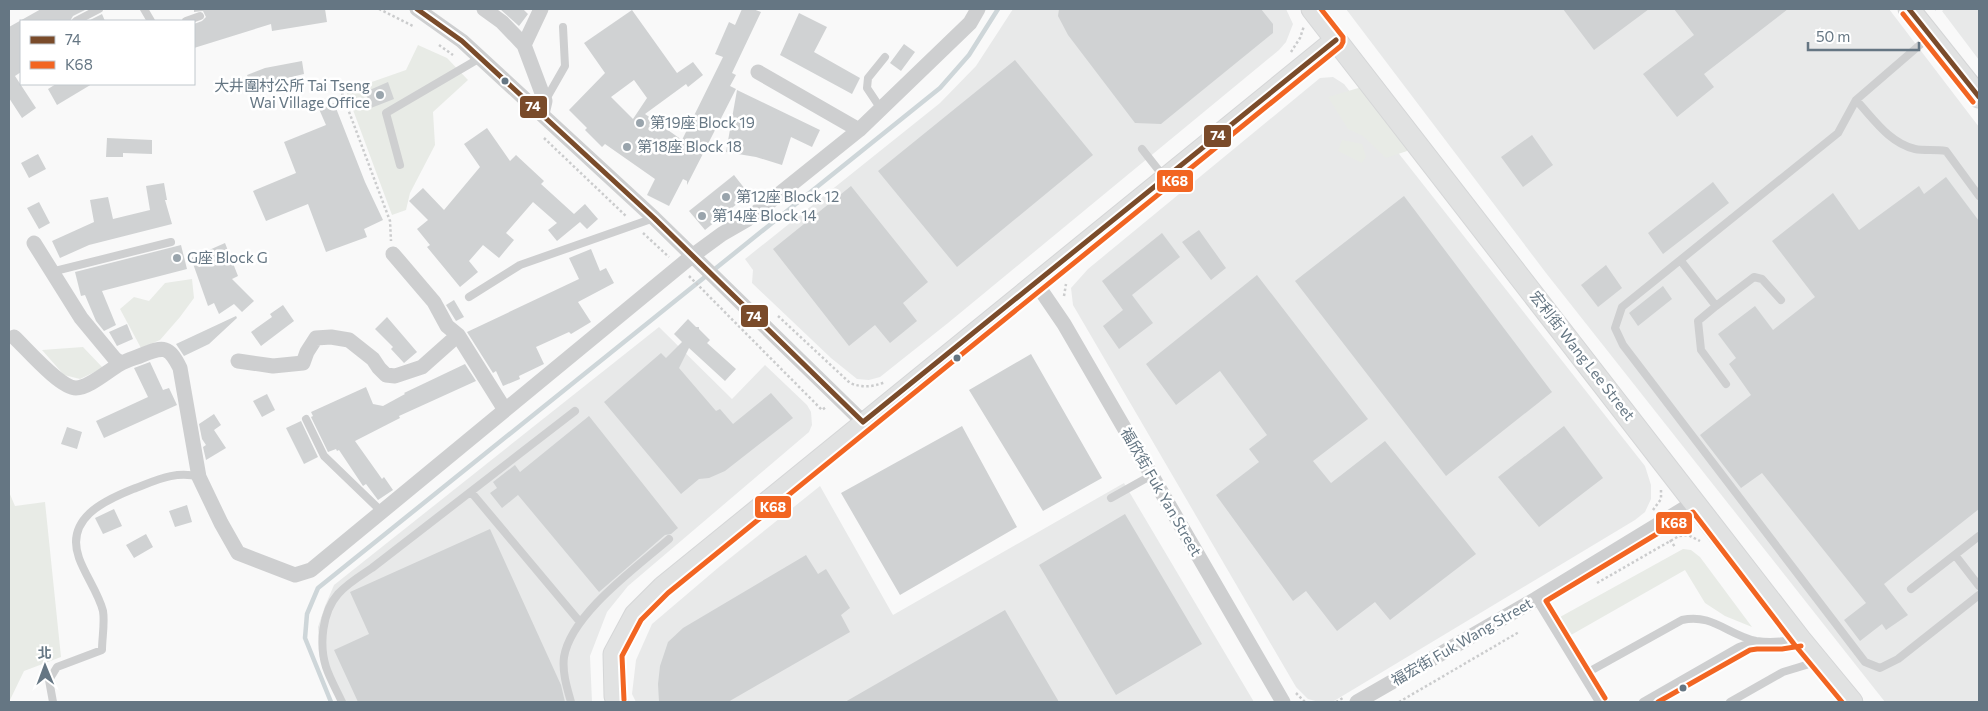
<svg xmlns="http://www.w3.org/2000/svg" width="1988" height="711" viewBox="0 0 1988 711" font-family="Commissioner,'Noto Sans TC',sans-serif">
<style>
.built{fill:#e8e9e9}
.green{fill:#e8ebe6}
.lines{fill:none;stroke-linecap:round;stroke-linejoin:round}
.stream{stroke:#ced6d9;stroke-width:4.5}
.building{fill:#d0d2d3;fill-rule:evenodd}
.secondary-casing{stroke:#d5d6d7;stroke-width:23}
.path{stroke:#cbcccd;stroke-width:2.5;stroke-dasharray:2.5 2.5;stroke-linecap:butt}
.lane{stroke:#cecfd0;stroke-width:8}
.street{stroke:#cecfd0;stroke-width:15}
.secondary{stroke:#e1e2e2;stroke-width:21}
.bus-1-casing{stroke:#fff;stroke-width:9}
.bus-2-casing{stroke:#fff;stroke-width:9}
.bus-1{stroke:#7a4b2a;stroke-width:5}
.bus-2{stroke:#f26522;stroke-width:5}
.bus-dot{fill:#657683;stroke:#fff;stroke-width:2}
.poi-dot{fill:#99a4ac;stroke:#fff;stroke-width:2}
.labels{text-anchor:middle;stroke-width:5;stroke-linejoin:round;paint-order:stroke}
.poi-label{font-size:15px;fill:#657683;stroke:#fff;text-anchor:start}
.street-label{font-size:15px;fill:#657683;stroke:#fff}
.line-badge{stroke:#fff;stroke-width:2}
.badge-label{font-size:14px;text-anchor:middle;font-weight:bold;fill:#fff}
</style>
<rect width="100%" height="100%" fill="#f9f9f9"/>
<path class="built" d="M1013,9H1286L1293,24L1286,42L1279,50L948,323L880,377L869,380L857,379L831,358L752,283L753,270L745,259L940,103L976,66Z
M1346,9H1889L1979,127V702H1885L1546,273Z
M1945,9H1979V60L1942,11Z
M1333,77L1344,84L1645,466L1651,485V499L1645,512L1635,520L1334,701L1319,702L1308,699L1296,687L1073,305L1071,288L1088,269L1320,78Z
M659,327L732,399L765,365L807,405L811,412L812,425L809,432L628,586L607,612L590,656L592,702H340L320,658L318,627L325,606L334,585Z
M1124,483L1254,702H636L632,694L636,660L652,624L719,567L820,486L893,615Z"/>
<path class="green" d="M418,45L447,58L468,80L433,112L435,145L410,193L406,210L392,215L346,91L406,70Z
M1382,81L1405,115L1407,151L1386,158L1363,136L1348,129L1328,97Z
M1342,140L1362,144L1366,157L1362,163L1338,151Z
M192,279L194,298L180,317L160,340L141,348L120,309L134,297L149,301L165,283Z
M83,347L103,368L80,379L64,375L42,350Z
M9,492L15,506L45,502L61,657L24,671L9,702Z
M1683,549L1691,550L1700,557L1752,627L1725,616L1705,603L1685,570L1571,635L1560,617Z"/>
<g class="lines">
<path class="stream" d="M331,702L305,638L307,614L318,588L940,88L969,55L998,9"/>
</g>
<path class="building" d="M41,9H87L73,16L70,21H21V72L15,76L36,108L22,118L9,98V27Z
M194,9H325L327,22L272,31L271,24L194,48V24L202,21L206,17L203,11L194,12Z
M500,9H523L528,14L519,26Z
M742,9H753L761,12L732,73L736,75L730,86L736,89L687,185V181L683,179L669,206L647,195L655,179L605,144L602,147L585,130L587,128L569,110L605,73L584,43L632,10L677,73L693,62L703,75L688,87L686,84L645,114L682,140L723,57L715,54L729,22L735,25ZM634,80L647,98L633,119L611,97Z
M1059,9H1261L1273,24V33L1161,124L1135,123L1068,35L1058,16Z
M1563,9H1649L1594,50Z
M1674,9H1788L1704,74L1714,87L1677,117L1643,74L1694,35Z
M799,13L827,27L814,52L860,78L852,94L780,55Z
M102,14L105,21H88Z
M904,44L915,52L901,71L890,63Z
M1015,60L1093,155L957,267L878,171Z
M302,61L304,74L270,82V84L253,90L247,75L265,68Z
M388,82L394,99L371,108L365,92Z
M56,84H92L57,105L48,89Z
M737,90L820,130L812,147L791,137L782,165L756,157L726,152Z
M334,103L365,182L383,220L364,229L367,237L326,252L308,204L266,221L253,191L296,173L284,142L326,125L319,109Z
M487,128L510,161L516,155L544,181L541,184L574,214L585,204L598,219L587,229L580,222L557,241L548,230L557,223L533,202L506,233L514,240L499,258L483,245L469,261L478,272L460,287L427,247L430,245L417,229L428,220L409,201L423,188L444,210L480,167L464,144Z
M1532,135L1553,165L1523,187L1501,157Z
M107,138L152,140V154L123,153V157H106Z
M38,154L46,169L29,178L21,163Z
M734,175L749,194L705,230L689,211Z
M1946,177L1979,221V509L1884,584L1908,615L1886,630L1882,624L1860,641L1844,620L1866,603L1762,473L1741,488L1700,435L1751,395L1729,364L1736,358L1718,334L1755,306L1773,330L1815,297L1772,241L1833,193L1859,230L1919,186L1924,194Z
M1713,182L1729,203L1663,254L1648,233Z
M164,183L167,200H165L172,224L89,245L60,258L52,241L94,222L90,200L108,197L113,219L150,210L146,186Z
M851,186L928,282L903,303L917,321L890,343L875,325L849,346L773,249Z
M1404,196L1552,392L1446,476L1295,281Z
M39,202L50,223L39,229L27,208Z
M1199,230L1226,268L1211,280L1182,242Z
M1162,233L1180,257L1132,295L1153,323L1119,349L1103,326L1123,310L1102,281Z
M225,243L238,276L232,279L254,301L242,312L234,304L219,314L214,303L208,306L191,258Z
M181,245L187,269L102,291L116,325L104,331L96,321L85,295L81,296L75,272Z
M591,249L600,271L606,268L614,283L578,302L591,322L571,334L569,332L536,347L544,364L519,376L520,379L503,386L496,371L493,373L467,332L579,279L569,258Z
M1606,265L1622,288L1598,307L1581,285Z
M1257,275L1368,419L1313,461L1331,483L1385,441L1476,554L1390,620L1375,602L1337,631L1306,591L1293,601L1216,495L1259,462L1249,449L1267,435L1220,371L1176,405L1146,364Z
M1663,286L1672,299L1638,326L1629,313Z
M454,300L464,317L456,321L446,305Z
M283,305L294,321L261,346L251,332L272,317L270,314Z
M236,316L237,318L209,344L184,356L176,344Z
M387,317L417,352L404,363L391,349L393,347L375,329Z
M688,319L696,327H699V329L710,340L707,343L736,369L725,381L689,348L679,368L716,411L720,409L733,424L771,393L793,418L725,471L709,478L699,479L681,494L604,402L661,353L666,358L682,342L674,334Z
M127,324L133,339L117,346L109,332Z
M1031,354L1102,478L1043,511L969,390Z
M150,362L163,390L169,388L177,405L104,438L96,421L148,397L134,368Z
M465,364L476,381L399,416L400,418L355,441L382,479L384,477L393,490L378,500L366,484L363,486L339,450L337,451L336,449L328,452L311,417L313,416L311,412L366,387L373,404L383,406L405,394L404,393Z
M267,394L275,410L262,417L253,401Z
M214,414L221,425L214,430L226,448L206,460L203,447L206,445L202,439L199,424Z
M589,416L678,528L671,534L665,535L599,592L518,495L502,508L490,493L497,488L493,482L515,465L520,472Z
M301,421L318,457L304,464L286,428Z
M962,426L1017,527L900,595L841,493Z
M1564,426L1603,478L1539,527L1498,477Z
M67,427L82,432L77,449L61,444Z
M187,505L192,522L175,527L169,511Z
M114,509L122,526L103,534L95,518Z
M1125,514L1202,644L1116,695L1039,565Z
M490,529L561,685L565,702H358L334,650L369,634L350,592Z
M146,534L153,547L134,558L126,545Z
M806,555L818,574L826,569L850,608L841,615L850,632L728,702H659L658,684L660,666L668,642L683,628Z
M1005,610L1059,702H845Z"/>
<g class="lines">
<g class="secondary-casing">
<path id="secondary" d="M1312,9L1800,639L1852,702
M1909,9L1979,97
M617,702L615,696L614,654L635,615L663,587L1336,40"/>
</g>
<path class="path" d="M379,9L413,26
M1935,9H1936
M439,45L453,55
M1291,52L1300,38L1304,26
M342,93L390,221L391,241
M544,138L627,217
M643,233L669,257
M689,276L822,410L826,407
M1064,296L1066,284
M778,316L850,383C862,388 873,387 885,382
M1653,510L1661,499V490
M1670,540L1675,547
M1597,583L1679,536L1688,535L1700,541
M1296,693L1305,702
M1336,702L1343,698
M1399,702L1519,632"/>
<path class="lane" d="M144,9L151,21
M76,21L99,9
M186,21L200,16
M1929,37L1856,100L1838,133L1622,307L1615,328L1623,345L1865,662L1880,668L1898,659L1979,595
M1856,100C1873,118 1889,143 1915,149C1924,151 1935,149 1946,151L1979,196
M545,101L565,66L563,27
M881,109L867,88L868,78L885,57
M1142,149L1164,177
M400,165L386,113L480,58
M1681,261L1716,306L1754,277L1762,279L1781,300
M51,272L171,242
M469,297L520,265L654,218
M1716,306L1698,321L1701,350L1726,384
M306,419L324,456L382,512
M471,492L580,622
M1111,498L1152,475
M1955,555L1979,586
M1911,589L1979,536
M1536,599L1599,702
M1583,675L1682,620C1712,613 1728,635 1756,641C1769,643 1783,642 1796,639
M53,702L49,680L57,667L102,650C102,638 105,623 103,611C99,594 85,575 79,558C65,519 103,501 133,489C155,481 176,470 199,477
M342,702C337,691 330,679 326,667C319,645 322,612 338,594C348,583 360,576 372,568L575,411
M571,702C567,688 562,672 564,657C571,614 637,567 669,539
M1643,702L1739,647L1756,641
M1730,702L1783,672L1816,662"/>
<path class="street" d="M417,9L462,41L654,218L863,422
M484,9L502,22L524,45
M541,9L524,45L545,101L542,114
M758,72L859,130
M34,243L81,318L115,359L121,363
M393,254L434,302L447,326L458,335L505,410
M1036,283L1064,324L1283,702
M14,337C27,349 60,388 76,388C89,388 109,370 120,364C127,360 135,358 142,355C164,346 169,346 180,368L199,477L221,523L238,553L295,575L311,570L692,256L722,234L748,219L859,130L970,23L978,9
M238,361L273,366L303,363L307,352L316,338L331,337L349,340L373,359L379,368L386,375L395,376L422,367L458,335
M1357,702L1536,599L1695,502"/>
<use href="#secondary" class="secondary"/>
<g class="bus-1-casing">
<path id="bus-1" d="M417,9L462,41L654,218L863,422
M1909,9L1979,97
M863,422L1336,40"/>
</g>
<g class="bus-2-casing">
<path id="bus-2" d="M1903,14L1973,102
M1605,698L1546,601L1693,512L1794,644L1842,702
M624,700L622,656L641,620L668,593L1341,46L1343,42V37L1321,9
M1658,702L1750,650L1757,649H1782L1801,646"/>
</g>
<use href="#bus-1" class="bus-1"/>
<use href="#bus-2" class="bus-2"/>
</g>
<g class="bus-dot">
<circle cx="505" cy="81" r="4.5"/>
<circle cx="957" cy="358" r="4.5"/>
<circle cx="1683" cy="688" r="4.5"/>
</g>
<g class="poi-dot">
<circle cx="380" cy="95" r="5"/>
<circle cx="640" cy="123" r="5"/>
<circle cx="627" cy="147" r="5"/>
<circle cx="726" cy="197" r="5"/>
<circle cx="702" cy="216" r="5"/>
<circle cx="177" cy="258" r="5"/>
</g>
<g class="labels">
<g class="poi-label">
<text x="370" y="91" text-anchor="end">大井圍村公所 Tai Tseng<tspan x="370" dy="17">Wai Village Office</tspan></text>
<text x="650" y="128">第19座 Block 19</text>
<text x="637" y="152">第18座 Block 18</text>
<text x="736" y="202">第12座 Block 12</text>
<text x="712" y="221">第14座 Block 14</text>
<text x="187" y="263">G座 Block G</text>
</g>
<g class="street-label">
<text transform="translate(1582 356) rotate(52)" y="5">宏利街 Wang Lee Street</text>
<text transform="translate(1161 492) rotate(60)" y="5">福欣街 Fuk Yan Street</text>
<text transform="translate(1462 642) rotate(-30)" y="5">福宏街 Fuk Wang Street</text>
</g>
</g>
<g class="line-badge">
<rect x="519" y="95" width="29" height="24" rx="5" fill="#7a4b2a"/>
<rect x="1203" y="124" width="29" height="24" rx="5" fill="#7a4b2a"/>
<rect x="1156" y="169" width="38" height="24" rx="5" fill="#f26522"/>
<rect x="740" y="304" width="29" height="24" rx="5" fill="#7a4b2a"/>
<rect x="754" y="495" width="38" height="24" rx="5" fill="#f26522"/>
<rect x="1655" y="511" width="38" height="24" rx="5" fill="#f26522"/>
</g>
<g class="badge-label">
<text x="533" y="111">74</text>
<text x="1218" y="140">74</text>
<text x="1175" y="186">K68</text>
<text x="754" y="321">74</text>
<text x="773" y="512">K68</text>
<text x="1674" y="528">K68</text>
</g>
<rect width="1988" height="711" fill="none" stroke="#657683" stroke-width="20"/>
<rect x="20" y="20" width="175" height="65" fill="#ffffff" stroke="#c1c8cd"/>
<rect x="30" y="36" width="25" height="8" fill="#7a4b2a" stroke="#c1c8cd"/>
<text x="65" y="45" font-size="15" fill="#657683">74</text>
<rect x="30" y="61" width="25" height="8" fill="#f26522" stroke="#c1c8cd"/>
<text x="65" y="70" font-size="15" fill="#657683">K68</text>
<g transform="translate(45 666) rotate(359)" stroke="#ffffff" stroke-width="4" paint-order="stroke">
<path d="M0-4L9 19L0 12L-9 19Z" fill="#657683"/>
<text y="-8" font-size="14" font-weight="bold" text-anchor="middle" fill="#657683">北</text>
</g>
<path d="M1808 42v8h111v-8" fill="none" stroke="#657683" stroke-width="2.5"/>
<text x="1816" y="42" font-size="15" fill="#657683" stroke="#ffffff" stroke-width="4" paint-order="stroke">50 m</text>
</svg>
